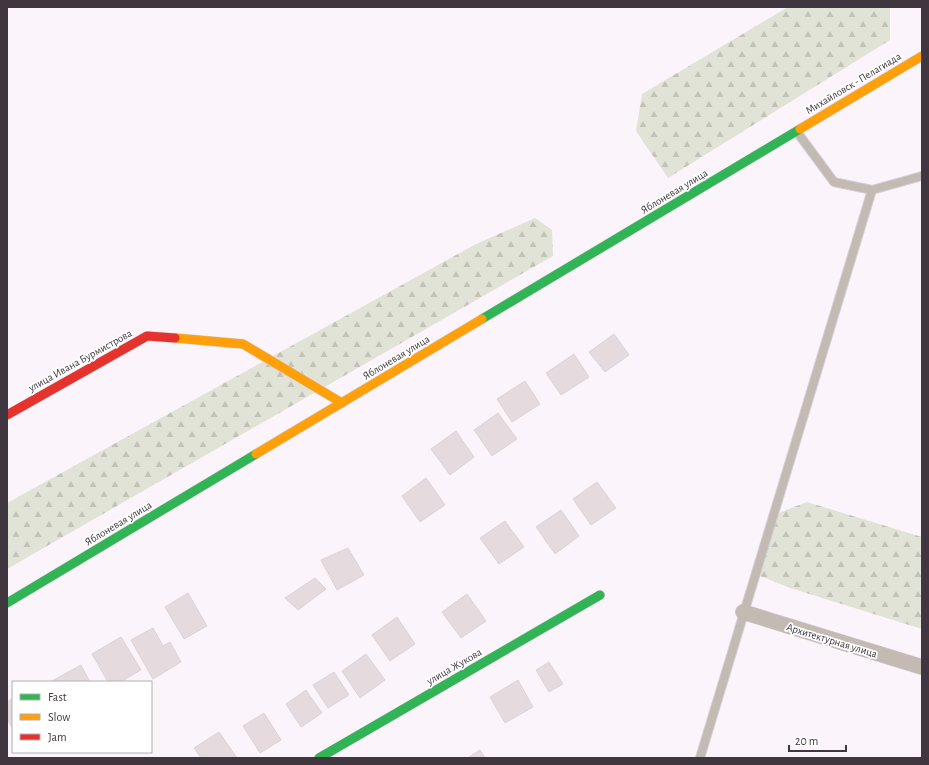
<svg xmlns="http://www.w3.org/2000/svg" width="929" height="765" viewBox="0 0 929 765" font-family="'Alegreya Sans',sans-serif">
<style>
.forest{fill:url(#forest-firs)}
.building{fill:#e5dbde;stroke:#dcd3d6}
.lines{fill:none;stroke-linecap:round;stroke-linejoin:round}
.lane-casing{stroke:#d5cfd5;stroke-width:10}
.street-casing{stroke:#d5cfd5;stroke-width:16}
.fast-casing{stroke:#d5cfd5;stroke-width:10}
.slow-casing{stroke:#d5cfd5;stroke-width:10}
.jam-casing{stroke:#d5cfd5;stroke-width:10}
.lane{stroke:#c4bab4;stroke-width:8}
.street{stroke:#c4bab4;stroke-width:15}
.fast{stroke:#30b455;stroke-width:9}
.slow{stroke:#ff9f0a;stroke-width:9}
.jam{stroke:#e5322d;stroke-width:9}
.labels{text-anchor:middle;stroke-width:3.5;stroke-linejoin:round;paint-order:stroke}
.street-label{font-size:11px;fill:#3f363f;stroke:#fff}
</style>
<defs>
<pattern id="forest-firs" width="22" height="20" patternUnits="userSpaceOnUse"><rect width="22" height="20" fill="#e2e3d7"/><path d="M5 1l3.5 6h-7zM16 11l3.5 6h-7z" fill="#c3c3ba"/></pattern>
</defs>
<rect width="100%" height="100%" fill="#fbf4fb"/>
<path class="forest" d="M788,7H890V40L668,178L636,131L642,94Z
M535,218L552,230L553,256L7,569V503L476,244Z
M807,502L922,537V629L790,588L755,574L776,514Z"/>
<path class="building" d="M614,334L629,355L605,372L589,352Z
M574,354L589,377L561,395L546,373Z
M525,381L540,404L512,422L497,399Z
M498,413L517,439L492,456L474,430Z
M456,431L474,457L450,475L431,449Z
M426,478L445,505L420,522L402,496Z
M597,482L616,508L591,525L573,499Z
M561,510L579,536L555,554L536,527Z
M505,521L524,547L499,564L480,538Z
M348,548L364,575L337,590L321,560Z
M315,578L326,589L298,610L285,598Z
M188,593L207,626L184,639L165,607Z
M467,594L486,621L461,638L442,612Z
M397,617L415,644L390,661L372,635Z
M153,628L163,646L170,642L181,662L153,679L131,640Z
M121,637L141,670L120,682H108L92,654Z
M366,654L385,680L360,698L342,671Z
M549,662L563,684L549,692L536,670Z
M81,665L90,682H50Z
M334,672L349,695L328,708L313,685Z
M518,680L533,707L505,723L490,697Z
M306,690L322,713L301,727L286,704Z
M13,698V729L7,719V702Z
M264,713L281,740L260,753L243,726Z
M219,732L237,758H201L194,748Z
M480,750L485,758H469V757Z"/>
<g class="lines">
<g class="lane-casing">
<path id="lane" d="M797,132L834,182L872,190L922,176
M700,758L872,190"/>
</g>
<g class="street-casing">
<path id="street" d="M743,612L922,667"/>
</g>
<g class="fast-casing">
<path id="fast" d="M482,319L800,129
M7,603L256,454
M319,758L600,595"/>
</g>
<g class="slow-casing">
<path id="slow" d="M800,129L922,56
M175,338L243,344L342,403
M256,454L482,319"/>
</g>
<g class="jam-casing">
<path id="jam" d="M7,415L147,336L175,338"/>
</g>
<use href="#lane" class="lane"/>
<use href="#street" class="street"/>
<use href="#fast" class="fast"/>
<use href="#slow" class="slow"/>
<use href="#jam" class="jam"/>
</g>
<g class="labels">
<g class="street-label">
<text transform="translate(853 83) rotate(-31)" y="4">Михайловск - Пелагиада</text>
<text transform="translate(674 191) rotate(-31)" y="4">Яблоневая улица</text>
<text transform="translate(396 357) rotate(-31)" y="4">Яблоневая улица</text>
<text transform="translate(80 360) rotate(-29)" y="4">улица Ивана Бурмистрова</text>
<text transform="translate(118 523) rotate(-31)" y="4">Яблоневая улица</text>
<text transform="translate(832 640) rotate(17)" y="4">Архитектурная улица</text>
<text transform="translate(454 666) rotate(-30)" y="4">улица Жукова</text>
</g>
</g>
<rect width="929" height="765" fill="none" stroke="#3f363f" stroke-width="16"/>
<rect x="12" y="681" width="140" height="72" fill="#ffffff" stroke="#b2afb2"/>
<rect x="20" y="694" width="20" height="6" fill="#30b455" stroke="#b2afb2"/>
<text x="48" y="701" font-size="12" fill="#3f363f">Fast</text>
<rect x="20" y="714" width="20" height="6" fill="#ff9f0a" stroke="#b2afb2"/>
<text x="48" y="721" font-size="12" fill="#3f363f">Slow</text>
<rect x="20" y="734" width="20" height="6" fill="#e5322d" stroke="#b2afb2"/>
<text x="48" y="741" font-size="12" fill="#3f363f">Jam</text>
<path d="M789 745v6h57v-6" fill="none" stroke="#3f363f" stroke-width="2"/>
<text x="795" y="745" font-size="12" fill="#3f363f" stroke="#ffffff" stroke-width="3" paint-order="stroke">20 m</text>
</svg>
